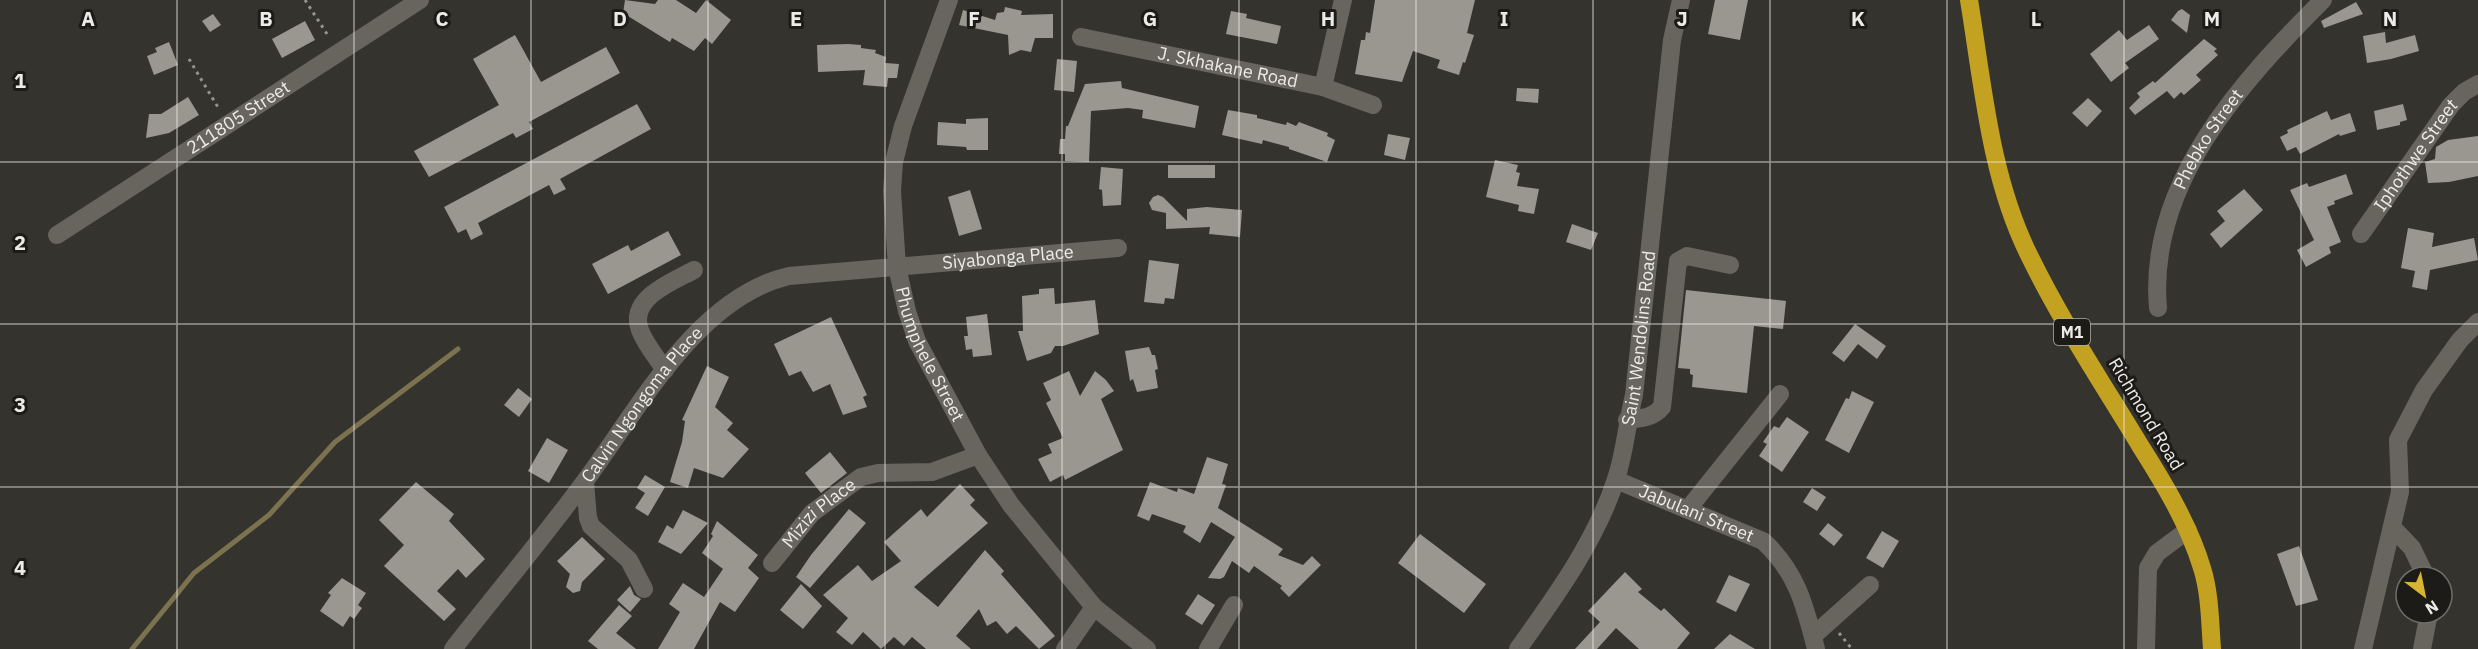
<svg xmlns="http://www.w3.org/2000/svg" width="2478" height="649" viewBox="0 0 2478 649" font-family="'IBM Plex Sans',sans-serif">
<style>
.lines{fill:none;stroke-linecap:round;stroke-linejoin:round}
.stream{stroke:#7c724f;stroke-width:5}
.building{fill:#999790}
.path{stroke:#95948f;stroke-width:3;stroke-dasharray:3 4.5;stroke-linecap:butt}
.minor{stroke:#67655e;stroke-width:18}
.highway{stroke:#c3a221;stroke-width:18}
.grid{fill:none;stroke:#ecebe7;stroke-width:1.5;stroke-opacity:0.55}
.labels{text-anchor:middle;stroke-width:6;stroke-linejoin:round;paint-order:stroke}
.shield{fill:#1c1b18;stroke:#aeada9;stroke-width:1.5}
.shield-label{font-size:16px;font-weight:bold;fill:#ecebe7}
.street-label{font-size:18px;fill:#ecebe7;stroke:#1c1b18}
.grid-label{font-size:20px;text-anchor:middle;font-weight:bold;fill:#ecebe7;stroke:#1c1b18;stroke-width:6;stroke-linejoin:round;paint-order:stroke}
</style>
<rect width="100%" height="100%" fill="#35332d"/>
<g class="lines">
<path class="stream" d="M132,649L194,573L269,515L335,442L458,349"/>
</g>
<path class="building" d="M625,0L655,4L658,0H676L696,13L706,0L731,20L712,44L705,38L694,51L672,38L670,42L623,13Z
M1375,0H1475L1467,33L1474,35L1465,63L1463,62L1459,75L1437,68L1440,60L1413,51L1402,82L1355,74L1361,40H1365L1366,32L1370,33Z
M1715,0H1748L1740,40L1708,34Z
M2356,2L2363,14L2324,28L2321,21Z
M1005,7L1022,11L1021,15L1053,14V38H1035L1031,52L1021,50L1009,55L1008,35L959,25L963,10L995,20L997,13L1004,12Z
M2182,9L2190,15L2187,33L2171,20L2178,11Z
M1231,11L1247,14L1246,18L1281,26L1277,44L1226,34Z
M213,14L221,25L210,32L202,21Z
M305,21L315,40L282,58L272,39Z
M2149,25L2159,39L2125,63L2129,68L2111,82L2090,54L2119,30L2127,40Z
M2385,32L2386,43L2415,35L2419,51L2391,59L2367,63L2363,36Z
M515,35L541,82L606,47L620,73L529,122L533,129L516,138L513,133L429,177L414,151L499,105L473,59Z
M2204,39L2217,49L2214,51L2218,55L2196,75L2201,80L2184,95L2181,92L2174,99L2167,91L2135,115L2129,108L2140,97L2137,93L2153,81L2155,83Z
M169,42L178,65L154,75L147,56L157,52L155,48Z
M848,44L861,45V48L876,50L875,53L886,57L885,63L899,64L897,78H888L887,87L863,85L865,70L818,72L817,45Z
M1057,59L1077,61L1074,92L1054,90Z
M1121,81L1122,88L1199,106L1195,128L1142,118L1143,110L1128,108L1091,111L1089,162L1065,161V154H1059L1060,139H1065L1066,126H1068L1085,84Z
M1517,88L1539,89L1538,103L1516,101Z
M188,97L199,115L169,133L146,138L149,114H161Z
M2088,98L2102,111L2087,127L2072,113Z
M637,104L651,129L560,179L566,189L554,195L549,185L478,223L483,234L471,240L466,229L458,233L444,207Z
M2403,104L2407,120L2400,122V125L2377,130L2374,111Z
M1228,110L1257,115V118L1286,125L1287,122L1296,126L1299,122L1328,133L1327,136L1335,140L1327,162L1289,149V147L1263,140L1262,144L1222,135Z
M2327,111L2331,120L2350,113L2356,131L2340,136L2339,134L2300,154L2296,147L2287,151L2280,137L2288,133L2287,130Z
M988,118V150H967L966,147L937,145L938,122L966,124V119Z
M1388,134L1410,138L1405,160L1384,155Z
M2478,136V176L2449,182L2428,183L2425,162L2435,159L2436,147L2448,140Z
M1495,160L1518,165L1516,172L1520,173L1517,186L1539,189L1534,214L1518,211L1519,205L1486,197Z
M1168,165H1215V178H1168Z
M1101,167L1123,169L1121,205L1103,206L1102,190L1099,189Z
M2346,174L2353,194L2334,201L2335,204L2327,207L2341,242L2329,247L2331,253L2306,267L2297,250L2314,240L2290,190L2307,183L2309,187Z
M2244,189L2263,210L2221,248L2210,234L2225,221L2217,211Z
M970,190L982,229L959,236L948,197Z
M1158,195L1163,197L1187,221V209L1207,207L1242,210L1240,237L1209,234L1210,227L1166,229V213L1152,210L1149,203L1153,197Z
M1572,224L1598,233L1591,250L1566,242Z
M2408,228L2434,233L2432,247L2474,238L2478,260L2430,270L2427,290L2412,287L2415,271L2401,268Z
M668,231L681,255L608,294L592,264L628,245L631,251Z
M1149,260L1179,264L1174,299L1165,298L1164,304L1144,302Z
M1054,288L1055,304L1095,300L1099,334L1063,346H1055L1051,353L1027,361L1018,331H1023L1022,296L1039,294V289Z
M1686,290L1786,301L1783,329L1754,326L1747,393L1692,387L1693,375L1690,374V369L1678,368Z
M987,314L992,355L973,357L972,349L966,350L964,336H968L966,317Z
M831,317L867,395L863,397L867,407L843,415L830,384L813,392L801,371L789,376L774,344Z
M1855,324L1886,346L1877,359L1858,344L1844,362L1832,353Z
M1149,347L1152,355H1155L1158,369L1155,370L1158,388L1137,392L1133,379L1130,381L1125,351Z
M707,366L729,377L715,407L733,423L727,430L749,449L723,478L694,468L688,488L670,482L682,442L685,421L682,420Z
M1069,371L1080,396L1095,371L1106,380L1114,391L1101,399L1123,450L1065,480L1063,475L1050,482L1038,459L1052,453L1048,444L1063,438L1046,403L1051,400L1043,383Z
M518,388L532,399L519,417L504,405Z
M1852,391L1874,402L1849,453L1825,440L1846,398L1849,399Z
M1787,417L1809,432L1782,472L1759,456L1767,444L1763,442L1774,426L1779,428Z
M547,438L568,450L549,483L528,471Z
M830,452L847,473L821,493L805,473Z
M1207,457L1228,464L1222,484L1226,485L1218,508L1283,549L1278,555L1303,565L1312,556L1321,565L1289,597L1280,588L1282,586L1254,566L1249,573L1232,561L1224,577L1220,579L1208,578L1235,537L1211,522L1200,543L1183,532L1186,526L1152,514L1149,521L1137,516L1150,482L1177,492L1178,488L1194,494Z
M645,475L665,487L648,516L635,508L645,493L637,488Z
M416,482L454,514L449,521L485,559L466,578L458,569L437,591L456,609L444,621L384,566L404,545L379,520Z
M960,484L975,500L970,505L988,523L914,587L938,607L985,550L1004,571L1001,574L1055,636L1039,649L1016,626L1007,634L996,621L987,626L979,609L956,636L971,649H926L912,637L904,646L894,637L881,649L863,632L852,645L836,632L848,618L823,595L858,565L872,581L901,561L884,542L921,509L927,517Z
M1812,488L1826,497L1817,511L1803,502Z
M849,509L866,523L810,588L796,577L811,555Z
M683,510L708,523L681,554L658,542L667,525L673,529Z
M717,521L758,555L748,568L759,578L735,612L720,602L694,649H658L680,612L669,604L683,583L704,597L723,569L702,553L713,536L711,534Z
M1828,523L1843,535L1834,546L1819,534Z
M1882,531L1899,541L1883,568L1866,558Z
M1420,534L1486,584L1464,613L1398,563Z
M582,537L605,559L582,582L580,591L573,593L566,587L570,574L557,561Z
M2299,546L2318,600L2296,606L2277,554Z
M1625,572L1642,589L1638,592L1661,611L1664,608L1690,633L1677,649H1639L1616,628L1597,649H1575L1600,622L1588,611Z
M1729,575L1750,584L1736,612L1716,602Z
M342,578L366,593L358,605L362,608L354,619L350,616L343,627L320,611L331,595L328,593Z
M801,584L822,606L803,629L780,610Z
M630,586L634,595L641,599L630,612L617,600Z
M1198,594L1215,605L1202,625L1185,614Z
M619,605L632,616L616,633L636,649H598L588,641Z
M1730,634L1755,649H1714Z"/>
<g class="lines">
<path class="path" d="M305,0L329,37
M189,59L219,109
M1839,633L1852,649"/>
<g class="minor">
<path id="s1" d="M949,0L903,126L894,162L892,191L897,267L907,311L917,341L978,455L1011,505L1094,607L1147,649"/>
<path id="s2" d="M1081,37L1323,87L1373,105"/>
<path d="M1323,87L1343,0"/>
<path id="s3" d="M2361,234L2451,105L2464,92L2478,84"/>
<path id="s4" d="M57,235L420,0"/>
<path id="s5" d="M2158,308C2147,184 2241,82 2323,0"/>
<path d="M665,370C657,358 645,344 640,330C628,298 672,282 694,270"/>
<path d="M1627,420C1641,418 1653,418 1662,407L1678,261L1687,256L1730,265"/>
<path id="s6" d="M1616,480L1763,541C1797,572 1805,606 1816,649"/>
<path d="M585,482L588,518L591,526L629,560L644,589"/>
<path d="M1688,509L1780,394"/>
<path d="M2393,528L2412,548L2426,577"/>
<path id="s7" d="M772,563L812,513L861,477L878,473L932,472L978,455"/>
<path d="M1813,636L1870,585"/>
<path id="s8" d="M453,649C497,593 543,538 585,481C638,410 697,297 789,276L1118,248"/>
<path d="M1065,649L1094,607"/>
<path d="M1208,649L1234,605"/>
<path id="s9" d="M1518,649C1555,597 1596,541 1616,479C1625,452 1627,423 1634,395L1672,40L1681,0"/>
<path d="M2146,649L2148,568L2157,553L2188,530"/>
<path d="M2363,649L2400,492L2398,440L2424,390L2460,340L2478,322"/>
<path d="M2422,649L2429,613"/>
</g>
<path class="highway" d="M1969,0C1983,85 1990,177 2029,255C2061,321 2103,384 2141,447C2165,485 2189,525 2202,568C2210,593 2210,623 2212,649"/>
</g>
<path class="grid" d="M177,0V649M354,0V649M531,0V649M708,0V649M885,0V649M1062,0V649M1239,0V649M1416,0V649M1593,0V649M1770,0V649M1947,0V649M2124,0V649M2301,0V649M0,162H2478M0,324H2478M0,487H2478"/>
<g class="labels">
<rect class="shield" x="2054" y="319" width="36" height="26" rx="4.5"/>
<g class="shield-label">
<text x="2072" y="338">M1</text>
</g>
<g class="street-label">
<text dy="6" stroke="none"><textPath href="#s2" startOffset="150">J. Skhakane Road</textPath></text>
<text dy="6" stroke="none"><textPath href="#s4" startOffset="216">211805 Street</textPath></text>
<text dy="6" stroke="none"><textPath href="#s5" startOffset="180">Phebko Street</textPath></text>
<text dy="6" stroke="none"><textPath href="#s3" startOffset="96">Iphothwe Street</textPath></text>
<text dy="6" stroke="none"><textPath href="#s8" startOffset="729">Siyabonga Place</textPath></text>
<text dy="6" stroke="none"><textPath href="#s9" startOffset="340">Saint Wendolins Road</textPath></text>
<text dy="6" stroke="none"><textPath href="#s1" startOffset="370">Phumphele Street</textPath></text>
<text dy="6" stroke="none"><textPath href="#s8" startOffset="309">Calvin Ngongoma Place</textPath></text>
<text transform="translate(2146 414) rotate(59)" y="6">Richmond Road</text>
<text dy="6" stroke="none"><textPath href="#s6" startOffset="87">Jabulani Street</textPath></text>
<text dy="6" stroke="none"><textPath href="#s7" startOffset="69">Mizizi Place</textPath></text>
</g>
</g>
<g class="grid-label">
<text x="88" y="26">A</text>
<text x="266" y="26">B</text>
<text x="442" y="26">C</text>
<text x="620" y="26">D</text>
<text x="796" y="26">E</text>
<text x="974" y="26">F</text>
<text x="1150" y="26">G</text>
<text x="1328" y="26">H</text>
<text x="1504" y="26">I</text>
<text x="1682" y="26">J</text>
<text x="1858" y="26">K</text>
<text x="2036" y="26">L</text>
<text x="2212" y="26">M</text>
<text x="2390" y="26">N</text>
<text x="20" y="88">1</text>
<text x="20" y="250">2</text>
<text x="20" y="412">3</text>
<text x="20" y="575">4</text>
</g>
<g transform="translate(2424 595) rotate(148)"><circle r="28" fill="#1c1b18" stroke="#6f6e6b" stroke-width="1.5"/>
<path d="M0-4.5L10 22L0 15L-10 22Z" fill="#d7b434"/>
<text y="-9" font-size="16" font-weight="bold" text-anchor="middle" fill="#ecebe7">N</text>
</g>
</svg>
